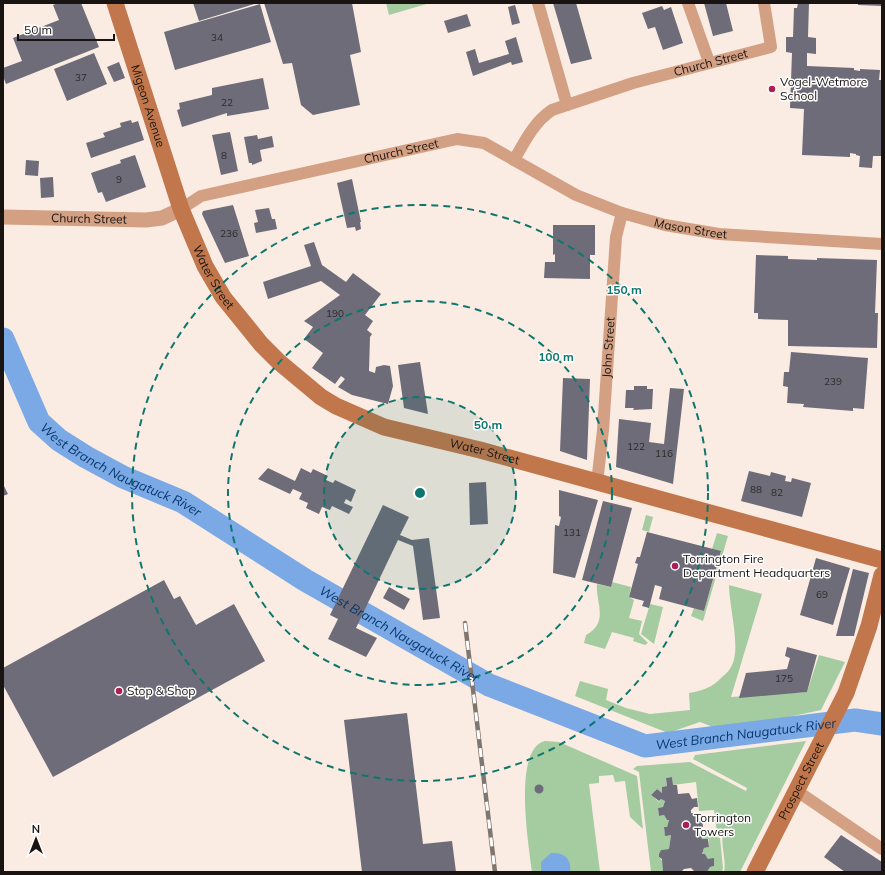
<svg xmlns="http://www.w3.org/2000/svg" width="885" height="875" viewBox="0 0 885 875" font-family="Mulish,sans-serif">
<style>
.green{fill:#a5cba0}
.water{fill:#7aa9e5}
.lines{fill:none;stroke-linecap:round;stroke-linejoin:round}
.river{stroke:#7aa9e5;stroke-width:23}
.building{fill:#6d6c78}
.minor{stroke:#d3a083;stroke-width:12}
.tertiary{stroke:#d3a083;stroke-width:15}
.secondary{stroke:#c1774b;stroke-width:17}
.rail-casing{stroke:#7f7670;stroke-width:4.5}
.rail{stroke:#fff;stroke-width:3;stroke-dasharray:9;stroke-linecap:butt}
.ring{fill:none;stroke:#0f766e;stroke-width:2;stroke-dasharray:7 5}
.poi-dot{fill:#ad1e55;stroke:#fff;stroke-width:1.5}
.labels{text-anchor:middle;stroke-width:3;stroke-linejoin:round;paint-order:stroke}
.number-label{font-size:10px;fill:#2e2a2b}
.street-label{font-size:12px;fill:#191411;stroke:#fff}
.poi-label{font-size:12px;fill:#191411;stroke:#fff;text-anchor:start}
.water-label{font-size:13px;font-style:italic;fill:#06386d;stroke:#fff}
.centre{fill:#0f766e;stroke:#fff;stroke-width:2}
.ring-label{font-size:12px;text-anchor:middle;font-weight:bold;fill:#0f766e;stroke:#fff;stroke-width:3;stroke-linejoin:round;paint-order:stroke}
</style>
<rect width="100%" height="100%" fill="#faece3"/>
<path class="green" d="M386,3H430L389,15Z
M646,515L653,517L649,532L642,530Z
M717,533L728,536L703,621L691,616L694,608L704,611L721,552L712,549Z
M612,582L631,587L629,597L634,600L629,618L642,621L639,634L648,643L645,645L633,641L634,638L612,632L605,649L584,643L586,635C610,622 595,602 597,584L611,587Z
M729,585L762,594L731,697L807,692L819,655L845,662L821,710L723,731L700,722L668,733L575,696L580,681L608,689L606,700L626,708L650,714L690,710L689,693C702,691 713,687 722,677C726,674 730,670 732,665C741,648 729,606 729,585Z
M650,604L663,607L654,644L641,634Z
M545,741L559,742L637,776L643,829L630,817L625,781L615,782L613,775L599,776V783L589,784L600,872H532C529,846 512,749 545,741Z
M806,741L740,872H724C727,859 719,843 724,832L717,833L714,810L699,811L696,782L673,785L672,777L666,778L667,786L662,787V793L657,789L651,795L659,802L661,799L665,801L663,807L658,808L659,816L664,815L667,820H669L667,827L664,828L665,835H671L669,849L661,850L659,857L672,872H651L639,772L633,769L637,766L690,762L746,791L747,788L693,759L695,755Z
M714,836L720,838L723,868L722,872H707L710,867L714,866V859H708L705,854H702L704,848L709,847V839H702L700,837Z"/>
<path class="water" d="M551,853C564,852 572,859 570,872H541V862Z"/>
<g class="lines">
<path class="river" id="s1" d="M3,339L39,422L59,440L86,457L123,477L183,502L305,580L489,685L645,746L855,720L882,724"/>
</g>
<path class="building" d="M58,3H81L99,47L6,84L3,76V68L22,61L13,38L59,20L53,5Z
M193,3H258L199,21Z
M264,3H352L361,52L350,55L360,105L313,115L301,105L292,63L283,64Z
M553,3H576L592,59L571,64Z
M704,3H726L733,31L713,36Z
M798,3H809L808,37L816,38V54L807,53V66L854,68V70L860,71V69L880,70L879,80H882V156H873L872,168L859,167L860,156L856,155V154L850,153V157L802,155L804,109L790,108L792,53L786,52V37H793L794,8H797Z
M858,3H882V6L858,5Z
M260,4L271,42L175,70L164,32Z
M515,5L520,23L512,25L508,7Z
M662,6L664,10L671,7L683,43L663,50L655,27L648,29L642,13Z
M467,14L471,26L448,33L444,21Z
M516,37L523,62L512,65L511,62L473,76L466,52L475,49L479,63L509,54L505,41Z
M94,53L107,84L67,101L54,69Z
M119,62L125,78L114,82L107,67Z
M263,78L269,109L227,116V113L182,127L177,110L180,109L179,103L212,95V88Z
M131,120L132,123L138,121L144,140L91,158L86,143L105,137L103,133L121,127L120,123Z
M230,132L238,171L221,175L212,135Z
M257,135L258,139L272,136L274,147L260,150L262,161L252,165V163H249L244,137Z
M135,155L146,187L106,202L102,192L98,193L91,173L121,163L120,160Z
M26,160L39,161L38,176L25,175Z
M53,177L54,197L41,198L40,178Z
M352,179L361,222H360L361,229L356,231L355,227L347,228L337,183Z
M233,205L249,256L225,263L202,214L203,211Z
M269,208L272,219H275L277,229L256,233L254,223L258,222L255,210Z
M553,225H595V255H590V279L544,278L545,262H555V254L553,255Z
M314,242L322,265L346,282L353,273L381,294L365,315L373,321L367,330L372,334L370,337L369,371L375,373L376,367L384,365L390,366L393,386L388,404L352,395L338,387L345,379L341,376L335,384L312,368L323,353L304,339L313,327L304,321L340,295L321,281L268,299L263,282L311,266L304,245Z
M756,255L788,256V259L817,260V258L877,260L875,313H878L877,348L788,346V320L758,319V313H754Z
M791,352L868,358L864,409L853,408V411L803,407L804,404L787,403L788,387L783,386L784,372H789Z
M420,362L428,414L404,408L398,365Z
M563,378L590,379L587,460L560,451Z
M634,386H647V389H653L652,409L633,410L634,408H625L626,390H634Z
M670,388L684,389L673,484L616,467L619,419L651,423L649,442L664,444Z
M268,468L295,481L301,468L311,473L313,469L328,476L326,480L333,483L335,480L356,490L351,502L346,499L344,503L353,507L349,514L332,506L330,510L322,507L319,514L306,508L308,503L299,499L302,493L293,489L290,494L258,479Z
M749,471L770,476L771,472L786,476L785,481L791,482L792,478L811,483L802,517L741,501Z
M486,482L488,524L470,525L469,483Z
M3,484L8,494L3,496Z
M559,490L598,500L575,578L553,573L555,525L559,526L561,517L559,516Z
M603,501L632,508L611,587L582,580Z
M383,505L409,517L400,535L412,540L429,538L440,618L423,620L413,546L398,540L356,628L377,638L366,657L328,639L338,619L330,615Z
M647,532L721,551L704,611L659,599L662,587L655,585L649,608L642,606L644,601L629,597L638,564L635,563L637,557H640Z
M816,558L850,568L833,625L800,615Z
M853,569L869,573L854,636H836Z
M164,580L174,599L180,596L196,625L234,604L265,661L53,777L3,685V668Z
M389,587L410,599L404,610L383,598Z
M787,647L817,655L807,692L739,698L746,673L787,669L790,658L785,656Z
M407,713L423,844L452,841L456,872H362L344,720Z
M672,777L673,785H677L678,794L689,793L692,799L697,798L698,807H694L691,810V813H694L697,819H702L703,827L696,828V834L700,833L702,839H708L709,847L704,848L702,854H705L708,859L714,858V866L710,867L707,872H695L691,868L684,869L681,872L663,871L662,859L659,857V854L661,850L669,849L671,835L665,836L664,827H667L669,820H667L664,815L659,816L658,808L663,807L665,801L661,799L659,801L651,795L657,789L662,793V787L667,786L666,778Z
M534.5 789a4.5 4.5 0 1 1 9 0a4.5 4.5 0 1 1-9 0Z
M841,835L882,862V872H845L824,857Z"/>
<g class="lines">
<g class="minor">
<path d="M538,3L567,105"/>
<path d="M688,3L709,62"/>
<path id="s2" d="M514,160C525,141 534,122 552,110L633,83L771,47L764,3"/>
<path id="s3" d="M181,209L201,196L457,139L484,143L576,195L622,213L665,225L719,234L882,244"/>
<path id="s4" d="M597,483L603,430L616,237L622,213"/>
<path d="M797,791L882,849"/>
</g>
<path class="tertiary" id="s5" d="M3,217L146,220L162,218L181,209"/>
<g class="secondary">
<path id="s6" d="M115,3L181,209L205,266L223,297L261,344L279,362L321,397L336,406L384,427L480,450L882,560"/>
<path id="s7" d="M755,872L846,693L869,626L882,575"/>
</g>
<g class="rail-casing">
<path id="rail" d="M465,623L495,872"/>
</g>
<use href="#rail" class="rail"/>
</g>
<circle cx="420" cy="493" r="96" fill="#0f766e" fill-opacity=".12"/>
<g class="ring">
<circle cx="420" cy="493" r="96"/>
<circle cx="420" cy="493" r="192"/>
<circle cx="420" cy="493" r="288"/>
</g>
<g class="poi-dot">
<circle cx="772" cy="89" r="4"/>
<circle cx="675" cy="566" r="4"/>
<circle cx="119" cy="691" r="4"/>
<circle cx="686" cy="825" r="4"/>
</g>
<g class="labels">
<g class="number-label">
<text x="217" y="41">34</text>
<text x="81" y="81">37</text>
<text x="227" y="106">22</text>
<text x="224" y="159">8</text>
<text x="119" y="183">9</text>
<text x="229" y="237">236</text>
<text x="335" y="317">190</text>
<text x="833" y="385">239</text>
<text x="636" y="450">122</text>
<text x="664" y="457">116</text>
<text x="756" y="493">88</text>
<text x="777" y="496">82</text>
<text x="572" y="536">131</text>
<text x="822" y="598">69</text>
<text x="784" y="682">175</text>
</g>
<g class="street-label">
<text dy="4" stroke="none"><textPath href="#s2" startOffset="229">Church Street</textPath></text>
<text dy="4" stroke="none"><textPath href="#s6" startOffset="108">Migeon Avenue</textPath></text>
<text dy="4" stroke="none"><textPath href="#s3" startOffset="229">Church Street</textPath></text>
<text dy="4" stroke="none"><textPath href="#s5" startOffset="86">Church Street</textPath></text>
<text dy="4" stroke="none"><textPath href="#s3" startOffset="539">Mason Street</textPath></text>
<text dy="4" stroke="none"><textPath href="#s6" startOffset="292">Water Street</textPath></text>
<text dy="4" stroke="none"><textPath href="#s4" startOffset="136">John Street</textPath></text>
<text dy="4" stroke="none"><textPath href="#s6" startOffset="628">Water Street</textPath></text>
<text dy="4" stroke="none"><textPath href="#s7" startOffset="102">Prospect Street</textPath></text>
</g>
<g class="poi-label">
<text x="780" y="86">Vogel-Wetmore<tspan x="780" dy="14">School</tspan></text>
<text x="683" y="563">Torrington Fire<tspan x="683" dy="14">Department Headquarters</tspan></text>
<text x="127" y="695">Stop &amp; Shop</text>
<text x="694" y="822">Torrington<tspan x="694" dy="14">Towers</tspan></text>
</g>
<g class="water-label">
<text dy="5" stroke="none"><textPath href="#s1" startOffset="186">West Branch Naugatuck River</textPath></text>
<text dy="5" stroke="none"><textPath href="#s1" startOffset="510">West Branch Naugatuck River</textPath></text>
<text dy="5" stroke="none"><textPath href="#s1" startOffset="882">West Branch Naugatuck River</textPath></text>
</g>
</g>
<circle cx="420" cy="493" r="6" class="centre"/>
<g class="ring-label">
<text x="624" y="294">150 m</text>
<text x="556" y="361">100 m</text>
<text x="488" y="429">50 m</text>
</g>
<rect width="885" height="875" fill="none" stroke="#191411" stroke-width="8"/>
<g transform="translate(36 839)" stroke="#ffffff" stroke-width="3" paint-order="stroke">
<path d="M0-3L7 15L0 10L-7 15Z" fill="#191411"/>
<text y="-6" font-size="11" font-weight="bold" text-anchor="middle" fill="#191411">N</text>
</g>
<path d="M18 34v6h96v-6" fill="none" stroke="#191411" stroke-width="2"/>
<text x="24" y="34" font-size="12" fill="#191411" stroke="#ffffff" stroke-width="3" paint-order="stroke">50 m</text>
</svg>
